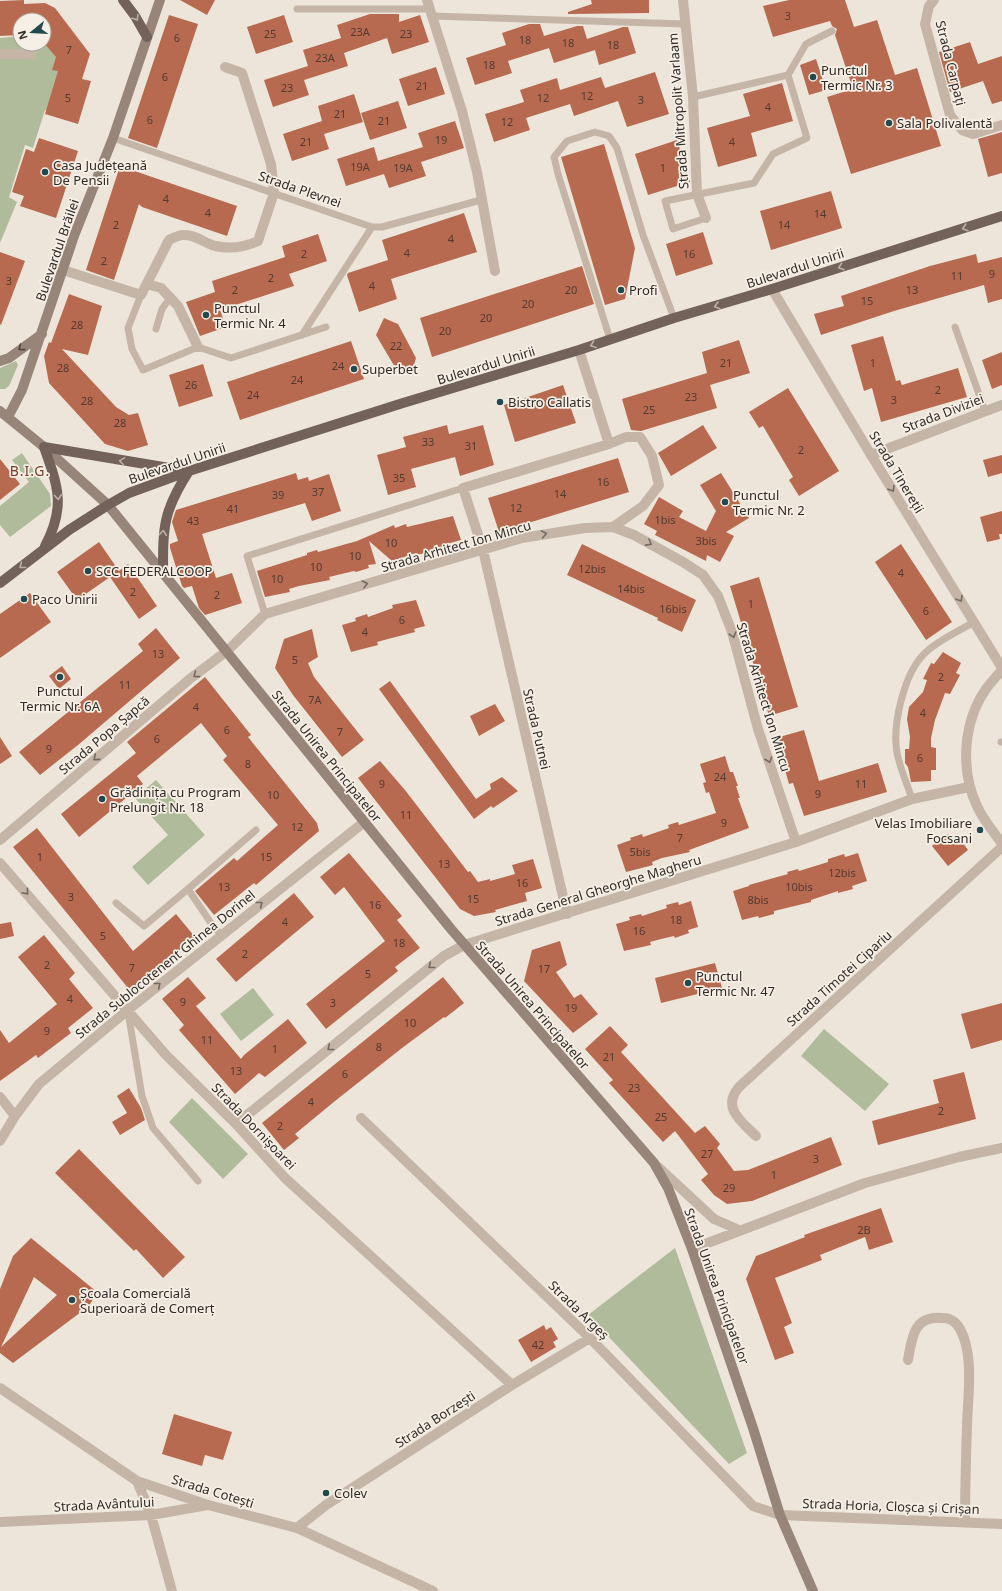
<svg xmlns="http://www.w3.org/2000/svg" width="1002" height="1591" viewBox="0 0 1002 1591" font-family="'Noto Sans',sans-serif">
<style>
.green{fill:#b0bb9c}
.building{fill:#b76a4f;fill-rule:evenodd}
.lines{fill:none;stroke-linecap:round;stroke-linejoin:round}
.service{stroke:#c4b5a7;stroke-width:7}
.minor{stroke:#c4b5a7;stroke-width:10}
.tertiary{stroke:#c4b5a7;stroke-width:10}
.secondary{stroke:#978579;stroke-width:10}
.primary{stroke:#72625a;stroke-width:10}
.oneway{stroke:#bbb0a6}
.oneway2{stroke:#504540}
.oneway3{stroke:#746961}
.poi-dot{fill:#224a4e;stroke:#f6efe5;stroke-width:1.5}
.labels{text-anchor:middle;stroke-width:3.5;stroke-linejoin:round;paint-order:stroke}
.number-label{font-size:11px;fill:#533a31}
.street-label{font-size:13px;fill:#322a27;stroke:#f6efe5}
.poi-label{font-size:13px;fill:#322a27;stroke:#f6efe5;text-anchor:start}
.neighbourhood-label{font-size:14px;letter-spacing:1px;fill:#773d2a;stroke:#f6efe5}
</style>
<rect width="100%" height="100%" fill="#eee5da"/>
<path class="green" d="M20,36V44H44V38L68,58L53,113L45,110L33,148L25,145L9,197L17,202L0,243V38Z
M16,361L18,365L9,386L5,389H0V368Z
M22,453L50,494L51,506L10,537L0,525V506L29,482L12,460Z
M156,780L205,835L148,885L132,867L168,835L135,798Z
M253,988L274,1015L241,1041L220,1014Z
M824,1029L889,1084L865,1111L801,1056Z
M192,1098L248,1154L223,1179L169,1122Z
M675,1248L747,1453L729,1464L588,1315Z"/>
<path class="building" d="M24,0V4L45,3L55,8L90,54L82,79L91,81L78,124L45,114L58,71L52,70L56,57L44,43V20H20V35L0,36V1Z
M180,0H215L207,15Z
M591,0H649V13L568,14V12L592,4Z
M789,0H845L854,27L877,20L895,75L917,68L941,146L851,174L827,97L853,89L835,35L837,29L832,26L830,21L773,37L763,6Z
M370,14H399V22L420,15L429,42L392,54L387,38L344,53L348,66L304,80L309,95L273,107L264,80L308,66L303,50L341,38L337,25Z
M169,15L198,24L157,148L128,138Z
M284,15L293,42L256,54L247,27Z
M529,24H540L544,36L577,26H583L587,39L623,27H628L636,53L599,65L595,50L554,63L549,48L508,61L512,73L475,85L466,58L506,45L502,33Z
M970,42L978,64L1002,56V101L992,104L983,81L950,92L939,52Z
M816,59L826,90L809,95L800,65Z
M436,67L445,94L408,106L399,79Z
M655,72L669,114L627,127L618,101L574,116L570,104L526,118L530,130L494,142L485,114L524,102L520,90L557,78L560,90L601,77L605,88Z
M782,83L793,121L751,133L757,156L718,167L707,128L750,116L743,94Z
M354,94L363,122L324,134L329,149L292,161L283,134L322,121L318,106Z
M398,101L407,128L370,140L361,113Z
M455,121L464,148L421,162L426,176L389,188L384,174L346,186L337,159L374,147L378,161L423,147L418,133Z
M1002,132V173L988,177L978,139Z
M39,138L78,151L56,218L20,206L24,196L12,192L26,149L34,152Z
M677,140L690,182L648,195L635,154Z
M604,144L635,248L625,299L605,305L561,157Z
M120,166L237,206L227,236L142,207L139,204L114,280L86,270Z
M831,191L842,228L771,250L760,211Z
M464,213L477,252L391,279L397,299L359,312L347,275L348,273L388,260L382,240Z
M703,232L713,264L676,276L666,244Z
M318,234L327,261L289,274L294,286L220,310L226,327L200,336L186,302L215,292L212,281L285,257L282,246Z
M0,252L25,261L1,325L0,324Z
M976,254L978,263L1002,257V299L988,303L984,285L894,311L821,335L814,314L844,306L841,296L930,266Z
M582,266L594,304L432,357L420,318Z
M69,294L102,306L88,355L62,349L116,407L129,415L138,413L148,445L128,451L105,444L49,383L44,356L49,342L51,343Z
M384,318L398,324L416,358L414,365L407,371L396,369L376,335Z
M883,336L896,381L900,380L902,385L958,368L967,397L881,422L872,388L864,391L851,345Z
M739,340L750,373L710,385L717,408L641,431L631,430L622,399L707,373L702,352Z
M351,341L364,379L240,420L227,382Z
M1002,352V385L992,389L982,360Z
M203,364L213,396L179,407L169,375Z
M563,385L576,423L515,442L504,405Z
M788,388L839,471L799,496L789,480L793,477L763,426L759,428L749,412Z
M447,425L449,434L483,425L494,465L460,476L455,457L411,469L416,487L388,495L377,455L406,447L403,437Z
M703,425L717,448L671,476L658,453Z
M1002,455V473L988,477L983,460Z
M618,458L629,492L499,532L488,498Z
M0,459L20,484L0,500Z
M296,473L298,480L308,477L309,481L329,474L341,511L312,521L305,503L202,534L216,578L232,573L242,603L205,615L199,608L192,586L184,588L182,586L170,548V544L178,541L172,522L176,510Z
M721,473L749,518L726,532L734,536L720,562L707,555L706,561L655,535L657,531L644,524L659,497L683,511L679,517L706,531L716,511L700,485Z
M1002,511V534H999L1000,539L987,542L980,517Z
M453,516L461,540L443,545L444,548L417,555L416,553L392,561L369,541L376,564L368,565L369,568L356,572L354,571L329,577L330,580L299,586L289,589L290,592L265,597L257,571L307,555V553L317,550L318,552L357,541L394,525L395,528L406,524L407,527Z
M99,542L119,571L128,564L157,606L139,619L110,577L77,600L57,572Z
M582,544L696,600L682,632L657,620L658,618L567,575Z
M901,544L952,622L926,640L875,562Z
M759,577L798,707L769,716L730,586Z
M30,593L51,622L0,658V614Z
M416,600L425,626L414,629L415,632L388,639L377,642L378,645L351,652L342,625L356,621L355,618L367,614L368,617L393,608L392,605Z
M156,628L180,658L78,745L40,775L19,752L143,651L138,644Z
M312,629L318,657L308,663L314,677L364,740L342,757L293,695L275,668L284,639Z
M943,652L961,663L956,673L960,675L950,694L945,693L935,720L931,738V747L936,748V770H931V781L911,782L908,767L905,763V749H909L910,737L907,719L909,707L923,692L927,680L923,679L931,663L934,664Z
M62,666L71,679L59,689L49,676Z
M205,677L251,735L248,737L317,823L319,831L256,885L254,883L214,915L195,891L234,858L237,861L278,825L223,760L227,756L201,723L137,776L143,784L79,837L61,814L136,753L127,742Z
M390,681L476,799L491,789L490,784L502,777L518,791L493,808L491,806L474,819L379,689Z
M495,704L505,721L479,736L470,716Z
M804,730L819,781L878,763L887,792L804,816L793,783L789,784L776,738Z
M0,737L12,756L0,764Z
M725,756L730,772H733L738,786H736L740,798H738L749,828L689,850L690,852L662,858L652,862L653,865L626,872L617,845L631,840L630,838L642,834L643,837L669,828L668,825L678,822L679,825L716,813L709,792L706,793L703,783L706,782L700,764Z
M380,761L405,790L468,872L470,871L478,882L490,879V881L515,874L512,865L533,859L542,888L525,893L527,901L495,910L496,912L474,916L460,909L358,778Z
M37,828L133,951L176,914L195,937L136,987L128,988L13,847Z
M948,834L952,839L957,835L968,850L948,866L932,846Z
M349,853L402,916L397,920L420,948L395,967L398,971L326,1029L306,1004L385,941L344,887L335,895L320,877Z
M858,853L867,881L852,886L853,889L838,893V891L811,900V902L774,911V914L759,918L758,916L742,920L733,891L749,886V885L788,874L787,872L798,869L799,871L828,862V859L844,854L845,857Z
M294,893L314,917L236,982L216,959Z
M691,901L698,927L688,930L689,933L675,938L674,936L661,939L650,942L651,945L624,951L616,924L630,920L629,917L641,914L642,916L667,908L666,905L678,902L679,905Z
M11,922L14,936L0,939V924Z
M44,935L75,973L69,979L93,1008L68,1028L71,1033L38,1058L36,1055L0,1081V1030L9,1043L57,1004L18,957Z
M560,941L567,965L556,972L574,998L581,994L598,1014L573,1033L524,981L532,950Z
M715,963L722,988L661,1003L655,978Z
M188,977L206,998L196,1006L241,1059L244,1055L288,1019L307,1043L265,1077L259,1073L235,1094L179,1030L184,1025L162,999Z
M443,977L464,1003L445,1018L444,1017L402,1048L335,1101L295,1134L299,1138L284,1150L262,1123Z
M1002,1003V1040L971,1049L961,1014Z
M610,1026L628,1045L621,1052L695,1133L705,1126L720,1144L717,1148L734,1171L748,1170L831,1137L842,1165L752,1201L727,1204L714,1195L701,1180L708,1174L675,1131L663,1142L609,1083L613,1080L585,1049Z
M964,1072L976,1119L878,1145L872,1121L939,1103L933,1080Z
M129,1088L141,1108L145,1120L120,1135L112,1122L127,1113L117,1096Z
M79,1149L185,1257L163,1278L136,1249L134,1251L55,1173Z
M881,1208L893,1242L869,1250L865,1237L820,1255L822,1260L775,1278L792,1323L784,1327L794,1353L775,1360L746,1279L756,1256L805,1237L804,1235Z
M31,1238L97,1292L89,1306L13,1363L0,1353V1289L13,1256ZM34,1277L57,1295L1,1347Z
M544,1325L546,1330L551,1327L558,1339L553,1342L556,1347L531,1362L518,1340Z
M174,1414L232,1432L223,1460L205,1455L202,1466L162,1454Z"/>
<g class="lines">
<path class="service" d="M297,9H430
M432,16L685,24
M693,97L788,75L806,44L832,31
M113,138L372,227H382L481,200
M706,218L673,229L665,201L754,183L773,154L807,138L788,75
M141,295L128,328L132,349L143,370L198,347L231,358L326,327
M955,327L985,411
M156,329L162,309L170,298
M302,335L372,227
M610,339L558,174L554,157L567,141L595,132L609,136L617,148L643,235L674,318
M265,614L247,556L463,488
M1001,742H1002
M912,799C907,784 900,768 897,753C892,725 904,673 925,653C937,641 959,631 974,622
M116,903L144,926L188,889
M222,934L215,929L188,889L256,830
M128,1012L142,1096L153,1128L198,1181"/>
<path class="minor" d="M427,0L462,111L477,172L495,271
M683,0L693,97L697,194L706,218
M934,0L929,6L925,24L950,115L962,130L973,134L1002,125
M0,54H31
M63,270L141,295L169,240C173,238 179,235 183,235C195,234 204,243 215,246C229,249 245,247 258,241L274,193L271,164L242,73L225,67
M147,284L161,288L178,306L198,347
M609,444L626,437H640L652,456L659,485L643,506L613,527
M871,455L1002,405
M1002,670C997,676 991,682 986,689C963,722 960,770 977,806C983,820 994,832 1002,844
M0,840L191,678L227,651L265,614L522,538L585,528L613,527L634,535L683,562L703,575L718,596L732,632L758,729L796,842
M0,863L166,1055L236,1124L285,1178L512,1385
M567,914L483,550L463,488L609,444L579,350
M0,1097L15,1116
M361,1118L590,1338L753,1506L780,1515L1002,1524
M236,1124L444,956L464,945L796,842L912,799L969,787
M756,1136C742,1122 721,1108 739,1087L1002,847
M0,1141L15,1116L39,1084L128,1010L363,823
M658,1167L714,1219L739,1230
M692,1249L865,1183L959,1157L1002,1148
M908,1360C912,1338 913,1315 943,1318C950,1318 956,1322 960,1329C974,1353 968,1397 967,1425C966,1457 965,1490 965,1522
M137,1481L151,1515L172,1591
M0,1522L151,1515L208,1505
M297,1528L326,1505L512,1385L590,1338"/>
<path class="tertiary" d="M772,289L871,455L1002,668
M0,1388L137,1481L208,1505L297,1528L433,1591"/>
<path class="secondary" d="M0,361L9,358L42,334
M0,411L44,447L108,505L451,929L654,1163L668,1188L692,1249L753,1428L780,1515L813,1591
M8,417L22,390L74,236L113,138L160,0"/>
<path class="primary" d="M123,0L135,16L147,37
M44,447L187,471
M44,447C58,486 66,507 45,546
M163,572C163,527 163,511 189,471
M0,583L69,530L108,505L129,493L189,471L403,403L579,350L674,318L772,289L1002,216"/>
</g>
<defs><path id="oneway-chevron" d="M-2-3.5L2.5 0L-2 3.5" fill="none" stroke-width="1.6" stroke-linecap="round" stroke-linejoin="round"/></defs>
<g class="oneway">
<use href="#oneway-chevron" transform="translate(136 18) rotate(58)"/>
<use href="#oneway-chevron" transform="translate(965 228) rotate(162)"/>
<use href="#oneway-chevron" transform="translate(841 267) rotate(162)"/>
<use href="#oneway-chevron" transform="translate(717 306) rotate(164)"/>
<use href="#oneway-chevron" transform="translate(593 345) rotate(160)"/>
<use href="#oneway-chevron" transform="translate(122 461) rotate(-171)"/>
<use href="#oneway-chevron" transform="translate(58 497) rotate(85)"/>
<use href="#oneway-chevron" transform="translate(163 533) rotate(-86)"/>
<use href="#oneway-chevron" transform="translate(22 566) rotate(142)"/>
</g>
<use class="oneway2" href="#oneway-chevron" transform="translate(21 348) rotate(144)"/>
<g class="oneway3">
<use href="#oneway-chevron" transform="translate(892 489) rotate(58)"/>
<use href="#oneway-chevron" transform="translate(544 534) rotate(-10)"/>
<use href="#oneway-chevron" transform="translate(649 543) rotate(29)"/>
<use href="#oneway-chevron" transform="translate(365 584) rotate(-14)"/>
<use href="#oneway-chevron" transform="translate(960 599) rotate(58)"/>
<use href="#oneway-chevron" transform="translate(733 635) rotate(73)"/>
<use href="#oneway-chevron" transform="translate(196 675) rotate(143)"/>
<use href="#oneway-chevron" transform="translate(96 758) rotate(140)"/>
<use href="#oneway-chevron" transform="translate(769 760) rotate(71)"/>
<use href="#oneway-chevron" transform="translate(26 892) rotate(49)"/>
<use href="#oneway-chevron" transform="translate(260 904) rotate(-38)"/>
<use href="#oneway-chevron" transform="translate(431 966) rotate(141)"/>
<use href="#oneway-chevron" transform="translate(158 985) rotate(-39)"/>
<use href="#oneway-chevron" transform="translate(330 1048) rotate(141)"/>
</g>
<g class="poi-dot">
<circle cx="813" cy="77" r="4"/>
<circle cx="889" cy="123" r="4"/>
<circle cx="45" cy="172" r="4"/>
<circle cx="621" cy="290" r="4"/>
<circle cx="206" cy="315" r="4"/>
<circle cx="354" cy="369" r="4"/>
<circle cx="500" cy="402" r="4"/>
<circle cx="725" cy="502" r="4"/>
<circle cx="88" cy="571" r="4"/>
<circle cx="24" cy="599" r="4"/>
<circle cx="60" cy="677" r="4"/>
<circle cx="102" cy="799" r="4"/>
<circle cx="980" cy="830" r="4"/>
<circle cx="688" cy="983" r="4"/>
<circle cx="72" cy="1300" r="4"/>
<circle cx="326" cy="1493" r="4"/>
</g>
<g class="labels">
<g class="number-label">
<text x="788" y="20">3</text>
<text x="360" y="36">23A</text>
<text x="270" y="38">25</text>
<text x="406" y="38">23</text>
<text x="177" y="42">6</text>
<text x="525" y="44">18</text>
<text x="568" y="47">18</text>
<text x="613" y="49">18</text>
<text x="69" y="54">7</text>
<text x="325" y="62">23A</text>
<text x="489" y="69">18</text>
<text x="165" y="81">6</text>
<text x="422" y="90">21</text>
<text x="287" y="92">23</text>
<text x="587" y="100">12</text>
<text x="68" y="102">5</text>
<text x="543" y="102">12</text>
<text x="641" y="104">3</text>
<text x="768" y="111">4</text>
<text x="340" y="118">21</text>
<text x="150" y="124">6</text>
<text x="384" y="125">21</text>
<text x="507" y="126">12</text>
<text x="441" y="144">19</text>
<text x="306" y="146">21</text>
<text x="732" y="146">4</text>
<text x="360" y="171">19A</text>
<text x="403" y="172">19A</text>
<text x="663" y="172">1</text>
<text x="166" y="203">4</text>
<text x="208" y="217">4</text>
<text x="820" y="218">14</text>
<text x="116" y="229">2</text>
<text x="784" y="229">14</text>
<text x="451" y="243">4</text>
<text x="407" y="257">4</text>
<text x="304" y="258">2</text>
<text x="689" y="258">16</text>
<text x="104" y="265">2</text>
<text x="992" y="278">9</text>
<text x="957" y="280">11</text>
<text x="271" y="282">2</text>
<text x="9" y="285">3</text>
<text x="372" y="290">4</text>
<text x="235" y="294">2</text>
<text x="571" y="294">20</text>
<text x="912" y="294">13</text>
<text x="867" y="305">15</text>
<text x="528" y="308">20</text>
<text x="486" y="322">20</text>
<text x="77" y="329">28</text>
<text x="445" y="335">20</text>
<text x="396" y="350">22</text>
<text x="726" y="367">21</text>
<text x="873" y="367">1</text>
<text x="338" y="370">24</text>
<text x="63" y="372">28</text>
<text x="297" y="384">24</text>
<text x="191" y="389">26</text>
<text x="938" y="394">2</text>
<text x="253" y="399">24</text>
<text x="691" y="401">23</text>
<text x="894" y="404">3</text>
<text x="87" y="405">28</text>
<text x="649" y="414">25</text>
<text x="120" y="427">28</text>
<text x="428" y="446">33</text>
<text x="471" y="450">31</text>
<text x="801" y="454">2</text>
<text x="399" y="482">35</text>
<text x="603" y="486">16</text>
<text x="318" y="496">37</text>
<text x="560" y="498">14</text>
<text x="278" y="499">39</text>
<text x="516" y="512">12</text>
<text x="233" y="513">41</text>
<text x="665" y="524">1bis</text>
<text x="193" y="525">43</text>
<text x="706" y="545">3bis</text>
<text x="391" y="547">10</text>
<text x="355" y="560">10</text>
<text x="316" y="571">10</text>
<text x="592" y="573">12bis</text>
<text x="901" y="577">4</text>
<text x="277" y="583">10</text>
<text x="631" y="593">14bis</text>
<text x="133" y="596">2</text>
<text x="217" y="599">2</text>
<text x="751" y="608">1</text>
<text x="673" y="613">16bis</text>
<text x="926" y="615">6</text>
<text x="402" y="624">6</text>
<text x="365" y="636">4</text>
<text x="158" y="658">13</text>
<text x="295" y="664">5</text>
<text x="941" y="681">2</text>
<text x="125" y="689">11</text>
<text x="315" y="704">7A</text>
<text x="196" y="711">4</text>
<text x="923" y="717">4</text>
<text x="227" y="734">6</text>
<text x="340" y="736">7</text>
<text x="157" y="743">6</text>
<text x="49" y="753">9</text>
<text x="920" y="762">6</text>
<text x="248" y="768">8</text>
<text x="720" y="781">24</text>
<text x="382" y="788">9</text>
<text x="861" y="788">11</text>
<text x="818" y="798">9</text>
<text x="273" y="799">10</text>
<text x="406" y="819">11</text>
<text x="724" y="827">9</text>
<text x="297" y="831">12</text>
<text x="680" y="842">7</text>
<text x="640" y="856">5bis</text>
<text x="40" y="861">1</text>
<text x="266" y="861">15</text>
<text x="444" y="868">13</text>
<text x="842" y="877">12bis</text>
<text x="522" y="887">16</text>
<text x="224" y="891">13</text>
<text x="799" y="891">10bis</text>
<text x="71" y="901">3</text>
<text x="473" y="903">15</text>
<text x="758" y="904">8bis</text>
<text x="375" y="909">16</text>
<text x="676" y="924">18</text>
<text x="285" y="926">4</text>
<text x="639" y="935">16</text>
<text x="103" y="940">5</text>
<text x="399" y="947">18</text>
<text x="245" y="958">2</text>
<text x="47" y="969">2</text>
<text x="132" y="972">7</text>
<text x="544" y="973">17</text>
<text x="368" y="978">5</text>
<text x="70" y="1003">4</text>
<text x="183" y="1006">9</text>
<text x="333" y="1007">3</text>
<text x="571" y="1012">19</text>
<text x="410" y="1027">10</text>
<text x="47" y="1035">9</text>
<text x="207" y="1044">11</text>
<text x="379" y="1051">8</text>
<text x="275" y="1053">1</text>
<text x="609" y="1061">21</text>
<text x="236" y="1075">13</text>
<text x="345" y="1078">6</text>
<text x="634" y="1092">23</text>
<text x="311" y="1106">4</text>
<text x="941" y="1115">2</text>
<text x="661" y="1121">25</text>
<text x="280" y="1130">2</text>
<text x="707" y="1158">27</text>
<text x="816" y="1163">3</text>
<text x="774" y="1179">1</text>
<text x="729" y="1192">29</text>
<text x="864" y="1234">2B</text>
<text x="538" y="1349">42</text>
</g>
<g class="street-label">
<text transform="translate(951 63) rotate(76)" y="5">Strada Carpați</text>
<text transform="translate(678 111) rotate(-94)" y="5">Strada Mitropolit Varlaam</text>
<text transform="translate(300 189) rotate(19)" y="5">Strada Plevnei</text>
<text transform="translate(57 250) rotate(-71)" y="5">Bulevardul Brăilei</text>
<text transform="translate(795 268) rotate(-18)" y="5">Bulevardul Unirii</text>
<text transform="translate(486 365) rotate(-17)" y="5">Bulevardul Unirii</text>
<text transform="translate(943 413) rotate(-21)" y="5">Strada Diviziei</text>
<text transform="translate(177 463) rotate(-19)" y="5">Bulevardul Unirii</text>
<text transform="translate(897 472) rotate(59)" y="5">Strada Tinereții</text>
<text transform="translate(456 546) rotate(-16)" y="5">Strada Arhitect Ion Mincu</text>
<text transform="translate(764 697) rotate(73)" y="5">Strada Arhitect Ion Mincu</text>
<text transform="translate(537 729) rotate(77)" y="5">Strada Putnei</text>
<text transform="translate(104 735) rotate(-40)" y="5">Strada Popa Șapcă</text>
<text transform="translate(327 756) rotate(51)" y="5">Strada Unirea Principatelor</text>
<text transform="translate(598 890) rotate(-17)" y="5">Strada General Gheorghe Magheru</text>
<text transform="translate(165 964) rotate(-39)" y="5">Strada Sublocotenent Ghinea Dorinel</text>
<text transform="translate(839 978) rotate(-42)" y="5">Strada Timotei Cipariu</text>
<text transform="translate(533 1005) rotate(49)" y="5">Strada Unirea Principatelor</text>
<text transform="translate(254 1126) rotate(46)" y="5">Strada Dornișoarei</text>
<text transform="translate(717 1286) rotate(70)" y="5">Strada Unirea Principatelor</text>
<text transform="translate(579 1310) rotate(44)" y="5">Strada Argeș</text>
<text transform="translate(435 1419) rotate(-33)" y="5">Strada Borzești</text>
<text transform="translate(213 1491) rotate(17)" y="5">Strada Cotești</text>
<text transform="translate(104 1504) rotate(-3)" y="5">Strada Avântului</text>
<text transform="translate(891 1506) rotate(2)" y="5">Strada Horia, Cloșca și Crișan</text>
</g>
<g class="poi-label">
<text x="821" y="75">Punctul<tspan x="821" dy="15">Termic Nr. 3</tspan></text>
<text x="897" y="128">Sala Polivalentă</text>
<text x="53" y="170">Casa Județeană<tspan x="53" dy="15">De Pensii</tspan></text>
<text x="629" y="295">Profi</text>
<text x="214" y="313">Punctul<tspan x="214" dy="15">Termic Nr. 4</tspan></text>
<text x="362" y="374">Superbet</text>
<text x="508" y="407">Bistro Callatis</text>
<text x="733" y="500">Punctul<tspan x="733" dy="15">Termic Nr. 2</tspan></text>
<text x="96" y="576">SCC FEDERALCOOP</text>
<text x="32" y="604">Paco Unirii</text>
<text x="60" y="696" text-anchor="middle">Punctul<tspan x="60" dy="15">Termic Nr. 6A</tspan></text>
<text x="110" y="797">Grădinița cu Program<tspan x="110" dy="15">Prelungit Nr. 18</tspan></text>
<text x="972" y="828" text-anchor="end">Velas Imobiliare<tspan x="972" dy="15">Focsani</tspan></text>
<text x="696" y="981">Punctul<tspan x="696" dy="15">Termic Nr. 47</tspan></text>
<text x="80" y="1298">Școala Comercială<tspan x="80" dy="15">Superioară de Comerț</tspan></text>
<text x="334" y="1498">Colev</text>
</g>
<g class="neighbourhood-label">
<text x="30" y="476">B.I.G.</text>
</g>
</g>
<g transform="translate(32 32) rotate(252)"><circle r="19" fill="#f6efe5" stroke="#a8a099"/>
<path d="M0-3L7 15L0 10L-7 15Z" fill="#224a4e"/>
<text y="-6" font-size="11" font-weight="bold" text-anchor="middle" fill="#322a27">N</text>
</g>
</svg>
